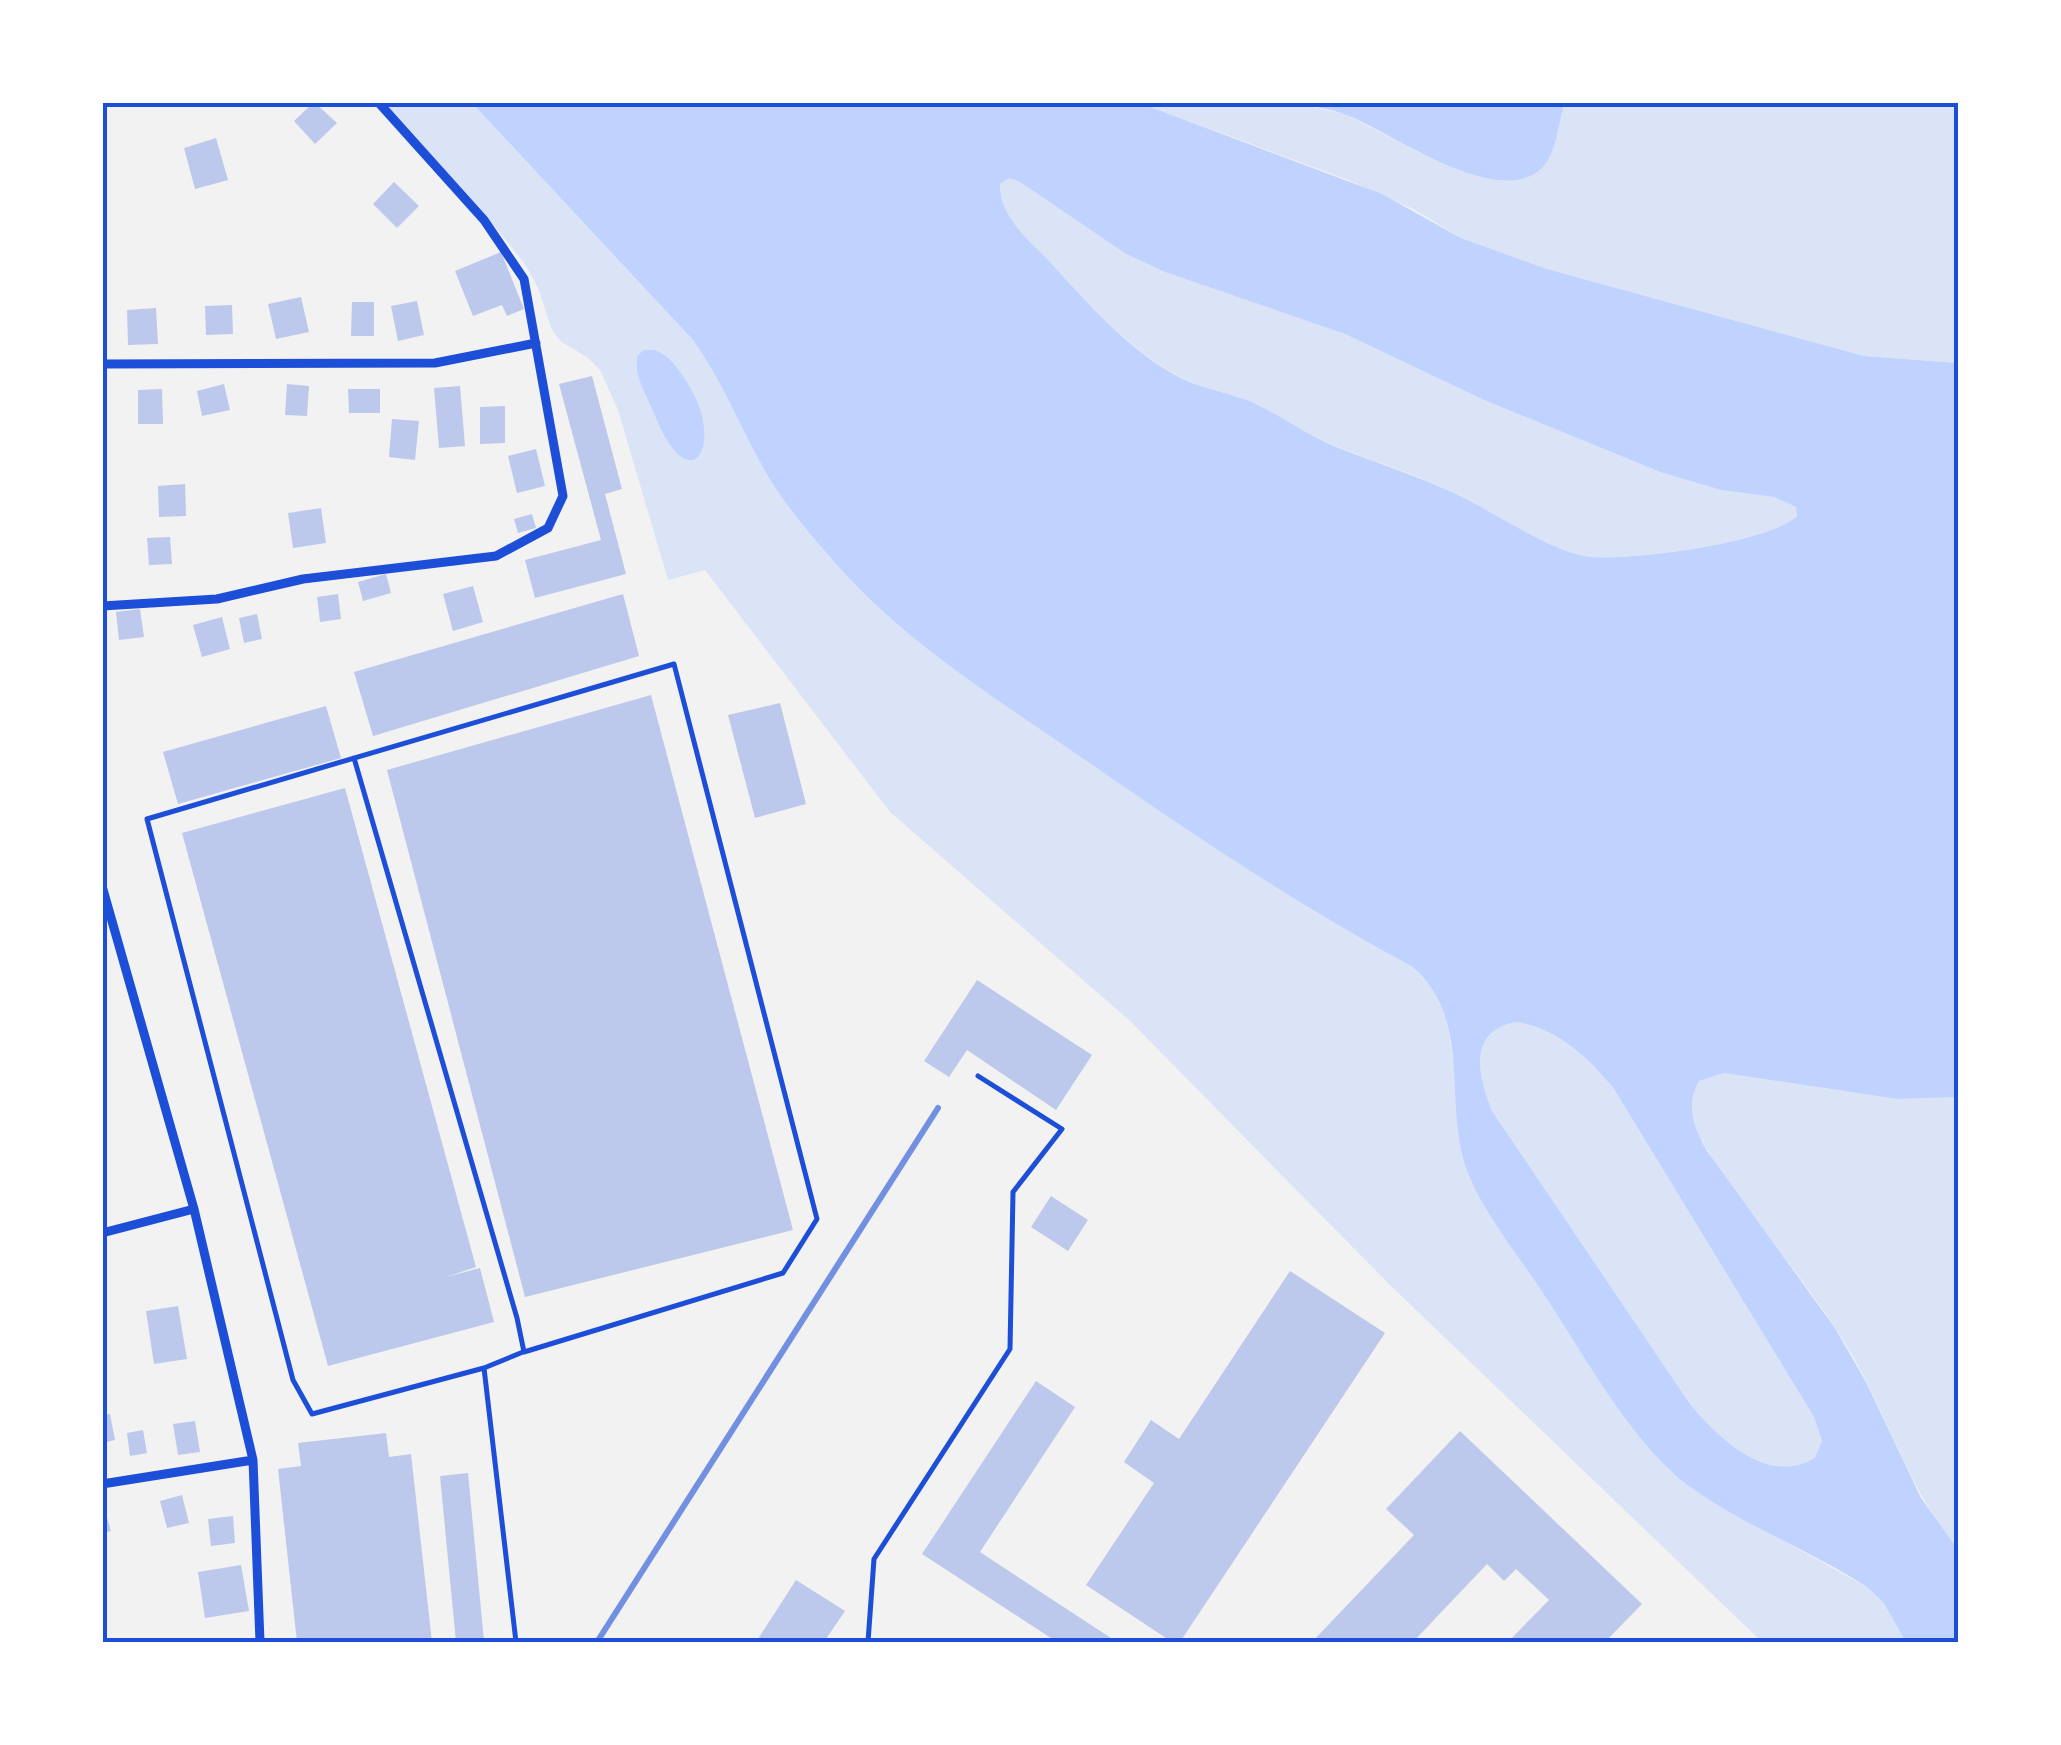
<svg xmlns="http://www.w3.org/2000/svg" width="2061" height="1745" viewBox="0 0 2061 1745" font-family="Commissioner,sans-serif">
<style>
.green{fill:#dbe4f7}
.water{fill:#bfd3fe;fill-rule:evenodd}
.building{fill:#bdc9ec}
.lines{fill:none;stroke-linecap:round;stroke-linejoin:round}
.service{stroke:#1d4ed8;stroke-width:5}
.minor{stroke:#1d4ed8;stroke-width:9}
.rail{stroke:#7290e2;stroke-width:6}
.neatline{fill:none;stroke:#1d4ed8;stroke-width:4}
</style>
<rect width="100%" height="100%" fill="#f2f2f2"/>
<path class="green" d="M1289,102L1345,114L1418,152L1525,177C1555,165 1557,131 1565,103H1958V363L1864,356L1547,269L1461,238L1415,210L1348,180L1140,103Z
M372,103H472L693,340C723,382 741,429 766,473C784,503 807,531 830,557C898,637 986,692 1072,751C1183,828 1292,902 1411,966L1434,989L1447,1019L1470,1179L1495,1221L1638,1433L1670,1470L1706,1498L1867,1587L1883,1602L1906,1642H1762L1391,1286L1130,1021L890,812L705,570L668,580L618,410L600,370L588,358L560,341L551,328L539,290L525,264L497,229Z
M1009,178L1020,182L1126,254L1165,272L1345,334L1484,400L1660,472L1721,490L1774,497L1796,507L1797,516C1770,543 1622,563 1584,556C1539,548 1489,510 1447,490C1409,471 1367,460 1328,443C1300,430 1275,412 1247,400C1224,391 1198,388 1176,375C1126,347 1085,300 1046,259C1027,238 999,214 999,184Z
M1516,1022C1557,1028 1589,1058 1614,1089L1814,1417L1822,1441L1816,1458C1768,1486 1719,1439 1690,1404L1492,1111C1478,1076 1467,1031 1516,1022Z
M1724,1073L1897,1099L1958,1097V1550C1910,1491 1889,1420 1852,1355C1807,1278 1743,1213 1698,1135C1691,1115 1688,1100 1699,1081Z"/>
<path class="water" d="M472,103H1140L1382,194L1461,238L1547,269L1864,356L1958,363V1097L1897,1099L1724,1073L1699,1081C1685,1106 1694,1128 1707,1151L1835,1328L1867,1384L1921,1498L1958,1550V1642H1906L1883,1602L1867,1587C1810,1550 1744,1526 1689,1486C1631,1443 1584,1354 1543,1293C1519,1256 1488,1219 1470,1178C1440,1109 1476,1018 1411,966C1292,902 1183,828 1072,751C986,692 898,637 830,557C807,531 784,503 766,473C741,429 723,382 693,340ZM1009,178L1020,182L1126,254L1165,272L1345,334L1484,400L1660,472L1721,490L1774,497L1796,507L1797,516C1770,543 1622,563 1584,556C1545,549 1487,507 1447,490C1408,472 1367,460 1327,443C1300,430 1275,412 1247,400C1223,391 1198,388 1175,375C1125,347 1085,300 1046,258C1027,239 998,213 1000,184ZM1516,1022C1557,1028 1589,1058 1614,1089L1814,1417L1822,1441L1815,1458C1768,1486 1719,1439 1690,1404L1492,1111C1478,1076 1467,1031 1516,1022Z
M1289,103H1565C1558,123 1557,152 1542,168C1499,210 1393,134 1349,116C1330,108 1310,106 1289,103Z
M654,350C669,355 677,367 686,381C728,443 690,506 654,413C647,396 632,373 638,355L644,350Z"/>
<path class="building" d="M314,102L337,123L315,144L294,121Z
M216,138L228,180L195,189L184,148Z
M394,182L419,206L397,228L373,204Z
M501,252L524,309L507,316L502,305L473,316L455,271Z
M301,297L309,332L276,339L268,304Z
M417,301L424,335L398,341L391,306Z
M352,302H374V336H351Z
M232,305L233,334L206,335L205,306Z
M156,308L158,344L128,345L127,310Z
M592,376L622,489L605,494L626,574L535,598L525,560L601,540L559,384Z
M224,384L230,410L202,416L197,391Z
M287,384L309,386L307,416L285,415Z
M460,386L465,446L439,448L434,388Z
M162,389L163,424H138V390Z
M348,389H380V413H349Z
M505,406V443L480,444V407Z
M392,419L419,421L415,460L389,457Z
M536,449L545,486L517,493L508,456Z
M185,484L186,516L159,517L158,486Z
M321,508L326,543L293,548L288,513Z
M532,514L536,528L518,533L514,519Z
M170,537L172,564L149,565L147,538Z
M386,574L391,593L363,601L358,582Z
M473,586L483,622L453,631L443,594Z
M338,594L341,619L320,622L317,597Z
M623,594L639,656L373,736L354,672Z
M140,609L144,637L119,640L116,612Z
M257,614L262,639L244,643L239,618Z
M222,617L230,649L202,657L193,625Z
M651,695L793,1230L525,1297L387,770Z
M780,703L806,804L755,818L728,715Z
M326,706L341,758L178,804L163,752Z
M345,788L476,1267L446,1277L480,1268L494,1322L328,1366L182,833Z
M977,980L1092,1055L1056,1110L967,1050L949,1077L924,1061Z
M1051,1196L1088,1220L1068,1251L1031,1227Z
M1290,1271L1385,1333L1180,1642H1172L1086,1585L1154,1483L1124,1462L1151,1420L1179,1439Z
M178,1306L187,1359L154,1364L146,1311Z
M1036,1381L1075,1407L980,1552L1117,1642H1057L922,1554Z
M110,1414L115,1440L102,1443V1415Z
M195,1421L200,1452L178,1455L173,1424Z
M143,1430L147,1453L130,1456L127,1433Z
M1460,1431L1642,1604L1605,1642H1508L1549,1600L1516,1569L1504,1581L1487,1564L1413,1642H1312L1414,1535L1386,1509Z
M386,1433L389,1457L411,1454L432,1642H297L278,1469L301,1466L298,1443Z
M468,1473L484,1641L456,1642L440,1476Z
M182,1495L189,1523L167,1528L160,1501Z
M102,1501L111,1531L102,1533Z
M233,1516L235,1543L211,1546L208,1519Z
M241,1565L249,1611L205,1618L198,1572Z
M796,1580L845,1611L824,1642H756Z"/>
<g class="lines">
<path class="service" d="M354,758L517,1318L524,1352L783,1273L817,1219L674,664L147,819L293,1380L312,1414L484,1368L516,1642
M484,1368L523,1352
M868,1642L874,1559L1010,1349L1013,1192L1062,1129L978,1076"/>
<path class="minor" d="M102,364L435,363L536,343
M102,606L217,599L303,579L496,556L548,528L563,496L524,279L484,220L378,102
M102,886L194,1209L253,1460L260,1642
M102,1233L194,1209
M102,1484L253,1460"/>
<path class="rail" d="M597,1642L938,1108"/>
</g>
<rect width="2061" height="1745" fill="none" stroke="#ffffff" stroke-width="210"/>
<rect x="105" y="105" width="1851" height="1535" class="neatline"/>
</svg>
